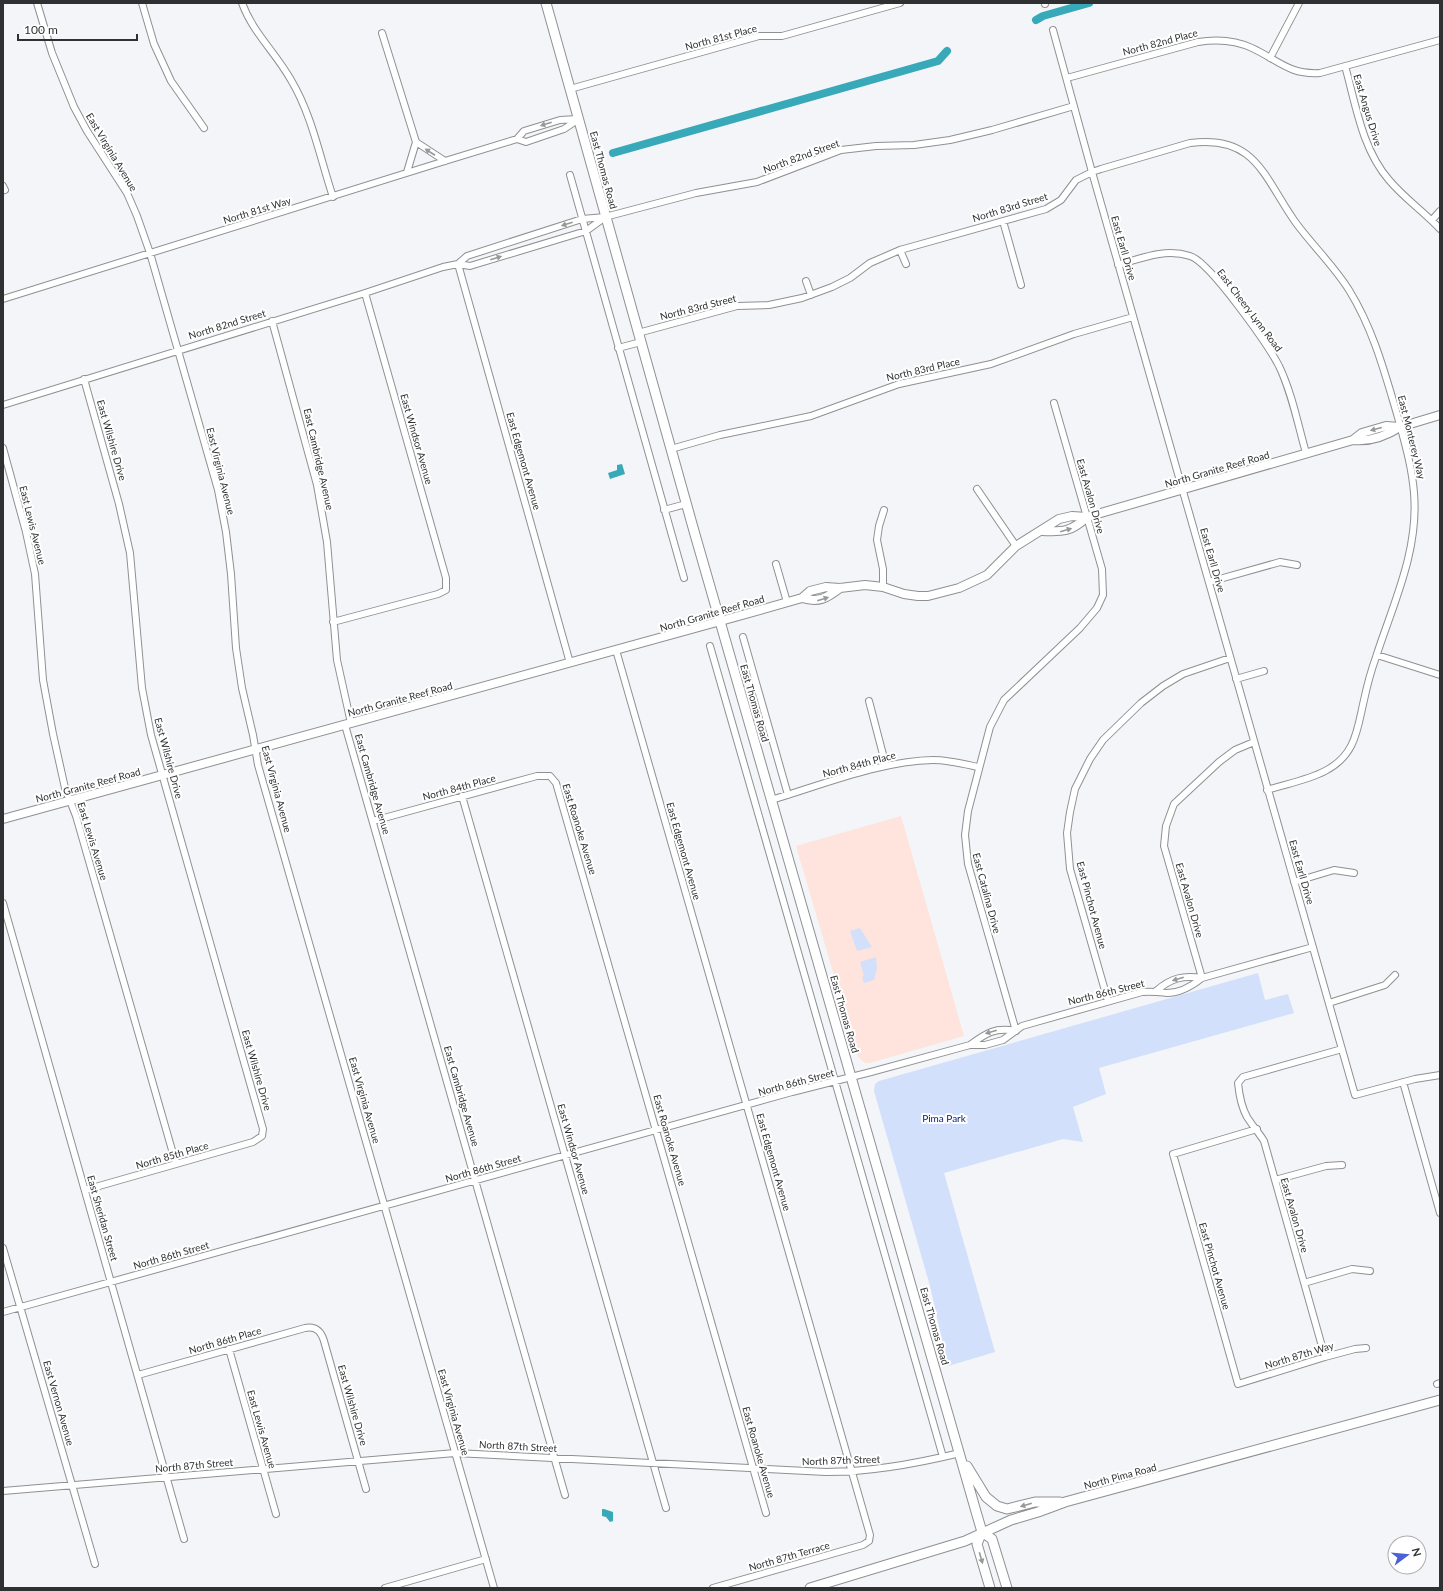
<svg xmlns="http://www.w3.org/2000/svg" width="1443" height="1591" viewBox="0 0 1443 1591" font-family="Lato,sans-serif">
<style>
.education{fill:#fee4dd}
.green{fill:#d2e0fb}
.water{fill:#38a9b8}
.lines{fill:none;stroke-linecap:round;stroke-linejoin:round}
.canal{stroke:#38a9b8;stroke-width:8}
.minor-casing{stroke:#8f9093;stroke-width:8}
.tertiary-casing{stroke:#8f9093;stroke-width:10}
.secondary-casing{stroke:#8f9093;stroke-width:11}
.minor{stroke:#fff;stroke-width:6}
.tertiary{stroke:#fff;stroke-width:8}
.secondary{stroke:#fff;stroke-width:9}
.oneway{fill:#979898}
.labels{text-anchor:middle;stroke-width:4;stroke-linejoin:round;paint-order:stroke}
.street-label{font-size:10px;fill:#2f3031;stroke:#fff}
.park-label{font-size:10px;fill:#021975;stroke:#fff}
</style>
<rect width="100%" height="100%" fill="#f3f5f8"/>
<path class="education" d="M901,816L964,1036L870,1063H865L858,1057L796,846Z"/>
<path class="green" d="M860,928L872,947L857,951L850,931Z
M876,957L877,968L874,980L864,983L862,977L864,976L860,962Z
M1258,973L1265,1000L1288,994L1294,1013L1099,1068L1106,1094L1073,1107L1083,1142L1063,1139L944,1173L995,1352L948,1366L930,1286L874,1091L875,1084L879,1081Z"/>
<path class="water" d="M622,464L625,474L610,479L608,473L617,470V465Z
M602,1509H604L613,1512V1521L610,1522L606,1517L602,1516Z"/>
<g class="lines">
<path class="canal" d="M1036,20L1043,16L1089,3
M613,153L938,61L947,51"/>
<g class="minor-casing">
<path id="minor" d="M37,3L52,53L74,107L87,131L127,193L137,216L150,253L175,340L218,490L226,532L231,574L236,648L242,688L253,735L258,765L494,1588
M142,3L154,44L171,81L204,128
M242,3C253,33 276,53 291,80C312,115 320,158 333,197
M1045,3V4
M1053,30L1092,172L1355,1095L1415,1079L1440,1075
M382,33L416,142L407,172
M1270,58L1299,3
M1345,66C1356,105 1362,149 1389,180C1404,198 1424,212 1440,229
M1067,78L1198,42C1217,39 1235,40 1252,48C1278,60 1289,75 1320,73L1440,40
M570,89L759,36H782L900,3
M517,139L524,131L560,120L578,119
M416,142L445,161
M570,175L684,578
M3,186L5,190
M1432,220L1440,211
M1003,221L1021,285
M900,250L906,264
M458,264L467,256L582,219L605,217L696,193L757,182L841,150L876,146L914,145L950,140L992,130L1074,106
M458,264L570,663
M1118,265C1142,258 1165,248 1190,256C1210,262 1268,345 1279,366C1292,393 1298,425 1306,453
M806,281L811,295
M3,299L445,161L517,139L526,142L564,129L579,119
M272,321L317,485L327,542L337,660L351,723
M638,333L737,306L769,305L802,298L832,287L850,278L870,263L900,250L1046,209L1061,200L1076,180L1092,172L1101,169L1190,143C1256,134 1264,178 1296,223C1313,246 1334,266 1349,290C1373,329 1384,370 1397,414C1404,440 1412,466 1414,493C1419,551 1393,604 1376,657C1371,671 1367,686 1364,700C1357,730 1356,755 1325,771C1308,780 1286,784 1267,790
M618,348L641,342
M84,379L119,504L130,553L142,688L151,735L263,1129L262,1136L253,1142L85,1190
M3,405L365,293L443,267L458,264L470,266L586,231L604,218
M3,448L26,532L35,574L43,680L53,734L65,788L76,816L176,1164
M671,449L720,435L811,416L899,384L991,364L1074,334L1133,317
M977,489L1016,546
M664,510L686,504
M776,564L787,602
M1209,582L1280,562L1297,565
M883,587V569L877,540L879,526L884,510
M333,622L438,594L446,590V578L365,293
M743,637L788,795
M710,646L943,1457
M616,650L870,1535L869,1541L863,1545L713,1588
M1377,655L1440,675
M1236,679L1264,671
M869,701L886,766
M345,725L565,1495
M462,796L666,1508
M771,800C822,785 880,761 933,760C948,760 964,764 978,767
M373,821L537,776H550L556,783L766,1513
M1294,882L1334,870L1354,873
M3,903L184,1539
M1202,978L1164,846L1166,826L1174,804L1219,762L1235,750L1254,742
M1156,991C1171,978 1183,975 1202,978
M1108,1001L1070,869L1067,833L1070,812L1075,789L1090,759L1103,740L1141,703L1163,686L1183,674L1230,658
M1329,1003L1385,985L1395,975
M1016,1031L968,864L965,835L968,811L990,727L1004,700L1080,628L1097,608L1103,595L1102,569L1054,403
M970,1045C986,1033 995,1027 1016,1031
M1403,1082L1440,1213
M1257,1129L1173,1154L1238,1384L1325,1357L1355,1349L1366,1348
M1275,1180L1326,1166L1342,1165
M3,1248L95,1564
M1304,1283L1352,1269L1370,1271
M3,1312L792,1092L871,1072L970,1045H985L1003,1040L1022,1026L1142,992C1152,991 1158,992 1167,993C1180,993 1192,986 1202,978L1313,947
M229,1349L276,1514
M1325,1357L1264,1141C1259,1133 1252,1125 1247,1117C1242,1108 1239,1093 1238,1083L1243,1077L1342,1049
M138,1375L305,1328C316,1326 321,1331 324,1341L366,1489
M1437,1384L1440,1383
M3,1491L455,1453L826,1472C872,1472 915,1464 960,1453
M385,1588L486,1559"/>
</g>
<g class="tertiary-casing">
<path id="tertiary" d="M1353,440L1362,433L1386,426L1400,427L1440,415
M1042,531C1063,532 1071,532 1087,517
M802,598C819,603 827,598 840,588
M3,819L735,617L802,598L810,591L826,587L840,588L865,585L883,587L904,594L918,596H928L959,588L987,575L1016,546L1059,519L1072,516L1087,517L1353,440C1371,442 1386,436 1400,427"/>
</g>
<g class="secondary-casing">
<path id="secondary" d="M546,3L694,531L977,1515L982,1532L992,1539L1007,1588
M967,1466L986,1497L997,1506L1007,1509L1035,1502H1060
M982,1532L977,1544L990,1588
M810,1588L965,1541L1011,1520L1038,1512L1065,1502L1440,1400"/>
</g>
<use href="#minor" class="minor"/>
<use href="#tertiary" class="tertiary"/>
<use href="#secondary" class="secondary"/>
</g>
<defs><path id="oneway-solid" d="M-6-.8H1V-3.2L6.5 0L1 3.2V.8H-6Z"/></defs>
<g class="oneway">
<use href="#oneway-solid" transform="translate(546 124) rotate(163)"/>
<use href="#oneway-solid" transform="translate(430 152) rotate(-147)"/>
<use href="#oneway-solid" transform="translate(567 224) rotate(162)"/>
<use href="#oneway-solid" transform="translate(496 258) rotate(-17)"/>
<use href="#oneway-solid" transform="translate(1376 429) rotate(165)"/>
<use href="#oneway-solid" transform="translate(1066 530) rotate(-16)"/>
<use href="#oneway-solid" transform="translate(823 599) rotate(-17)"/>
<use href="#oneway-solid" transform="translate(1178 979) rotate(164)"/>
<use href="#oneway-solid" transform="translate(991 1032) rotate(164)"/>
<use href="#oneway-solid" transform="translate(1026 1505) rotate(164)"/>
<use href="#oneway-solid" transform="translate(981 1558) rotate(74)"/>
</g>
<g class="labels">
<g class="street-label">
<text transform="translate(721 37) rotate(-15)" y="4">North 81st Place</text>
<text transform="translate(1160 42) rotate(-15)" y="4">North 82nd Place</text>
<text transform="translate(1368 110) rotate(73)" y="4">East Angus Drive</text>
<text transform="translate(112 152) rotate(59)" y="4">East Virginia Avenue</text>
<text transform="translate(801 156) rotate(-20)" y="4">North 82nd Street</text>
<text transform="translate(604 170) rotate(75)" y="4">East Thomas Road</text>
<text transform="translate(1010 207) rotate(-17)" y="4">North 83rd Street</text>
<text transform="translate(257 210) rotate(-17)" y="4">North 81st Way</text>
<text transform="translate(1124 248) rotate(74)" y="4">East Earll Drive</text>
<text transform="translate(698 307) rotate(-14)" y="4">North 83rd Street</text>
<text transform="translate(1250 310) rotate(53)" y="4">East Cheery Lynn Road</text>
<text transform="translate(227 324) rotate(-17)" y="4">North 82nd Street</text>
<text transform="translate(923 369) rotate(-13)" y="4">North 83rd Place</text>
<text transform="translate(1412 437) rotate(76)" y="4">East Monterey Way</text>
<text transform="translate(417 439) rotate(74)" y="4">East Windsor Avenue</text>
<text transform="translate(112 440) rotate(74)" y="4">East Wilshire Drive</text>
<text transform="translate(319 459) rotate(77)" y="4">East Cambridge Avenue</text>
<text transform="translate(524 461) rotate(74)" y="4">East Edgemont Avenue</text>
<text transform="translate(1217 469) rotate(-16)" y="4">North Granite Reef Road</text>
<text transform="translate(221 471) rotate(76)" y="4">East Virginia Avenue</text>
<text transform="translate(1091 496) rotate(74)" y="4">East Avalon Drive</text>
<text transform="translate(33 525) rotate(76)" y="4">East Lewis Avenue</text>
<text transform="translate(1213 560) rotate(74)" y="4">East Earll Drive</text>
<text transform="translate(712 613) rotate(-16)" y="4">North Granite Reef Road</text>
<text transform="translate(400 699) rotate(-15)" y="4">North Granite Reef Road</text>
<text transform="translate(755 703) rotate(74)" y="4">East Thomas Road</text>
<text transform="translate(169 758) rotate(75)" y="4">East Wilshire Drive</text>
<text transform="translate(859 764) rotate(-15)" y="4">North 84th Place</text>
<text transform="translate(373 784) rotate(74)" y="4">East Cambridge Avenue</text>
<text transform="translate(88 785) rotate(-15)" y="4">North Granite Reef Road</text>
<text transform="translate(459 787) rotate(-15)" y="4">North 84th Place</text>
<text transform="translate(277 789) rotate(75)" y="4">East Virginia Avenue</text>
<text transform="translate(580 829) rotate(73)" y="4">East Roanoke Avenue</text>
<text transform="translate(93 841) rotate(73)" y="4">East Lewis Avenue</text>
<text transform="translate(684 851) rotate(74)" y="4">East Edgemont Avenue</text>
<text transform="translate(1302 872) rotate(74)" y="4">East Earll Drive</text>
<text transform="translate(987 893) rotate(75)" y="4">East Catalina Drive</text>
<text transform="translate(1190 900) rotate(74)" y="4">East Avalon Drive</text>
<text transform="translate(1092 905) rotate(75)" y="4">East Pinchot Avenue</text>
<text transform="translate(1106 992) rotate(-14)" y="4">North 86th Street</text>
<text transform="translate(845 1014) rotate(74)" y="4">East Thomas Road</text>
<text transform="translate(257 1070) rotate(74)" y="4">East Wilshire Drive</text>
<text transform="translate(796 1082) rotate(-15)" y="4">North 86th Street</text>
<text transform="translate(462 1096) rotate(74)" y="4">East Cambridge Avenue</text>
<text transform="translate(365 1100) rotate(74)" y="4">East Virginia Avenue</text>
<text transform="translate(670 1140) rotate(74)" y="4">East Roanoke Avenue</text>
<text transform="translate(574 1149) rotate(74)" y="4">East Windsor Avenue</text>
<text transform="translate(172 1155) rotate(-16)" y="4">North 85th Place</text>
<text transform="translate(774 1162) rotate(74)" y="4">East Edgemont Avenue</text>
<text transform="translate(483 1168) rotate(-16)" y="4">North 86th Street</text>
<text transform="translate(1295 1215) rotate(74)" y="4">East Avalon Drive</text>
<text transform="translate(103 1218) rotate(74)" y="4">East Sheridan Street</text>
<text transform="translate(171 1255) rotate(-16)" y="4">North 86th Street</text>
<text transform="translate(1215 1266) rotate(74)" y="4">East Pinchot Avenue</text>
<text transform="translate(935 1326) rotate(74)" y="4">East Thomas Road</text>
<text transform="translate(225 1340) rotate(-16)" y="4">North 86th Place</text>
<text transform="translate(1299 1355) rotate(-17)" y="4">North 87th Way</text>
<text transform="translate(59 1403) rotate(74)" y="4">East Vernon Avenue</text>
<text transform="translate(353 1405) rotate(74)" y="4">East Wilshire Drive</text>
<text transform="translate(454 1412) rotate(74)" y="4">East Virginia Avenue</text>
<text transform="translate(262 1429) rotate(74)" y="4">East Lewis Avenue</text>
<text transform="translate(518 1446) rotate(3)" y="4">North 87th Street</text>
<text transform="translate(759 1452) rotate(74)" y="4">East Roanoke Avenue</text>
<text transform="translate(841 1460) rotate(-2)" y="4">North 87th Street</text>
<text transform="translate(194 1465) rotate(-5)" y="4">North 87th Street</text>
<text transform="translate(1120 1476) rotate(-15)" y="4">North Pima Road</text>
<text transform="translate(789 1556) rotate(-16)" y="4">North 87th Terrace</text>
</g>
<g class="park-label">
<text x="944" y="1122">Pima Park</text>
</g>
</g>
<rect width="1443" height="1591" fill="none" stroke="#2f3031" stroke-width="8"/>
<g transform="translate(1407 1555) rotate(74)"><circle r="19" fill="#ffffff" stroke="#acacad"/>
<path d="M0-3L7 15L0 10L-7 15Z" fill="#4c61d6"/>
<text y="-6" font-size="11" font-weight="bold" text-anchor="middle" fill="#2f3031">N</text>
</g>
<path d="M18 34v6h119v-6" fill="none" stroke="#2f3031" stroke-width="2"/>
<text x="24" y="34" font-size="12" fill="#2f3031" stroke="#ffffff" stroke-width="3" paint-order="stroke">100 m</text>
</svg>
